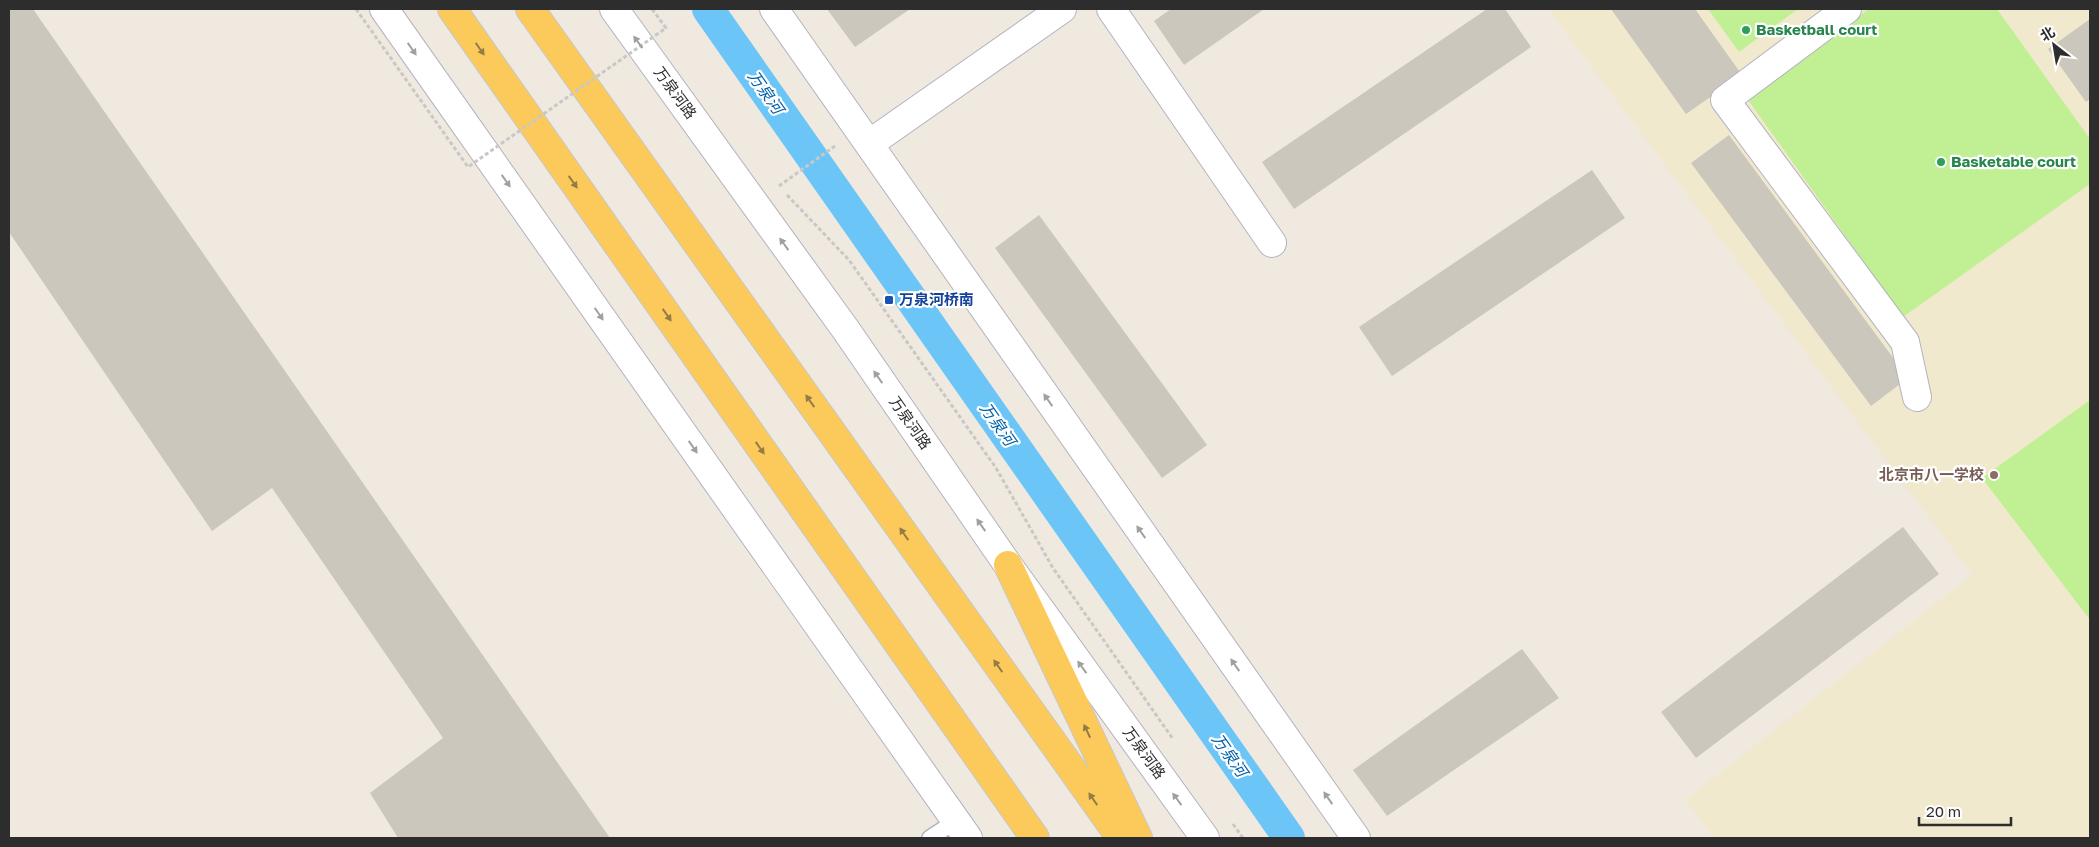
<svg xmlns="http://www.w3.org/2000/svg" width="2099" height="847" viewBox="0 0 2099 847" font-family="'Golos Text','Noto Sans SC',sans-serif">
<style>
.education{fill:#f1e9cd}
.pitch{fill:#c0f093}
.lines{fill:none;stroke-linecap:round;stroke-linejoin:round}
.canal{stroke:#6cc5f7;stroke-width:32}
.building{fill:#cbc7bd}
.service-casing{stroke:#b3b3c1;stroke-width:18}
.minor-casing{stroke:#b3b3c1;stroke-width:30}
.tertiary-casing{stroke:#b3b3c1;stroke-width:30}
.trunk-casing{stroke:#c8c8c8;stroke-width:30}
.path{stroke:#c8c8c8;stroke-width:3;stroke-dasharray:4 2.5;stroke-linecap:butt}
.service{stroke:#fff;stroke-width:15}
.minor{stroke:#fff;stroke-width:28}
.tertiary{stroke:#fff;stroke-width:28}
.trunk{stroke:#fcca5a;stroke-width:28}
.path-bridge{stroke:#c8c8c8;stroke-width:3;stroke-dasharray:4 2.5;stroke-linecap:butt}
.oneway{fill:#a0a0a0}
.oneway2{fill:#947c44}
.leisure-dot{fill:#2e9e5b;stroke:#fff;stroke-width:2}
.transit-dot{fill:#1a4fb4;stroke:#fff;stroke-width:2}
.education-dot{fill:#8d6e63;stroke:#fff;stroke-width:2}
.labels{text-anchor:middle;stroke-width:4.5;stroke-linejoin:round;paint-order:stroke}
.leisure-label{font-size:15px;font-weight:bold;fill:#27864d;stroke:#fff;text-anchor:start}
.street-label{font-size:15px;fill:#2d2d2d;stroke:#fff}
.transit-label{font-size:15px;font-weight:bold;fill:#164399;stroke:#fff;text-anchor:start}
.education-label{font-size:15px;font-weight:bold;fill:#785e54;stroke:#fff;text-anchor:end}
.water-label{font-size:16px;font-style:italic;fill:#0562a9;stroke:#fff}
</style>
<rect width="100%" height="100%" fill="#efe9df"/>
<path class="education" d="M1548,9H2090V838H1714L1685,800L1972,575Z"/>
<path class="pitch" d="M1708,9H1798L1739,52Z
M1869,9H1997L2090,139V184L1903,317L1746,97Z
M2090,400V620L1982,478Z"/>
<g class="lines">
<path class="canal" d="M708,9L1289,838"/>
</g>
<path class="building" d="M9,9H33L610,838H398L370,793L443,738L272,488L212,531L9,232Z
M827,9H910L855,47Z
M1171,9H1264L1184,65L1154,21Z
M1487,9H1505L1531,47L1294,209L1262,162Z
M1611,9H1695L1742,75L1686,114Z
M2090,19V99L2086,102L2048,49Z
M1729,135L1908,378L1871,406L1691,163Z
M1592,170L1625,218L1392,376L1359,327Z
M1039,215L1207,445L1162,478L995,248Z
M1903,527L1939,574L1696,758L1661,712Z
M1522,649L1559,698L1387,816L1353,770Z"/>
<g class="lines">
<g class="service-casing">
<path id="service" d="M930,838L956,821"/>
</g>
<g class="minor-casing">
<path id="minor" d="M774,9L1356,838
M1111,9L1272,243
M1847,9L1725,100L1905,342L1917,397
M869,144L1062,9"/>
</g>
<g class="tertiary-casing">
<path id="tertiary" d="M384,9L968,838
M614,9L846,330L1008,565L1205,838"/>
</g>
<g class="trunk-casing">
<path id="trunk" d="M452,9L1035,838
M530,9L1121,838
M1008,565L1138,838"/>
</g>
<path class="path" d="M779,186L835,146
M787,195L849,260L996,468L1053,568L1173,739
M1233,824L1243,838"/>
<use href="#service" class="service"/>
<use href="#minor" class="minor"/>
<use href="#tertiary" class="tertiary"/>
<use href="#trunk" class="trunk"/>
<path class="path-bridge" d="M356,9L468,167L666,28L652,9"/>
</g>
<defs><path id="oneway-solid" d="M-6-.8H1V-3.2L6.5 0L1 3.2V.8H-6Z" transform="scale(1.25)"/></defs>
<g class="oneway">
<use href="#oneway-solid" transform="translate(638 42) rotate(-126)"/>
<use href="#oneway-solid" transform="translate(412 49) rotate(55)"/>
<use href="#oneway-solid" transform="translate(506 181) rotate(55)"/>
<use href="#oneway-solid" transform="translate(784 244) rotate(-126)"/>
<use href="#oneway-solid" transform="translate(599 314) rotate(55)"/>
<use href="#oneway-solid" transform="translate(878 377) rotate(-125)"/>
<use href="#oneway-solid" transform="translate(1048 400) rotate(-125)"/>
<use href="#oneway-solid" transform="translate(693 447) rotate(55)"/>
<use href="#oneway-solid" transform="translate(981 525) rotate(-125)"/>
<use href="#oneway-solid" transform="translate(1141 532) rotate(-125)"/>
<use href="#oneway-solid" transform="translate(1235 665) rotate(-125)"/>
<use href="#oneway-solid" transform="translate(1082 667) rotate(-126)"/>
<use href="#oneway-solid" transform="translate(1328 798) rotate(-125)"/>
<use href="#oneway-solid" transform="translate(1177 799) rotate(-126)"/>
</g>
<g class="oneway2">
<use href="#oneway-solid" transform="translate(480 49) rotate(55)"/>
<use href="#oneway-solid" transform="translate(573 182) rotate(55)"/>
<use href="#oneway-solid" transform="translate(667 315) rotate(55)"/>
<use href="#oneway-solid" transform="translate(810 401) rotate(-125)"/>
<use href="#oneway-solid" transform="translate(760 448) rotate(55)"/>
<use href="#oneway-solid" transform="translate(904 534) rotate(-125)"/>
<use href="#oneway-solid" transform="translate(998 666) rotate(-125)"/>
<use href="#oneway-solid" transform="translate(1087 731) rotate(-115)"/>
<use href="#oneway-solid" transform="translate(1093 799) rotate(-125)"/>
</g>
<g class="leisure-dot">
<circle cx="1746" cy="30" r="5"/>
<circle cx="1941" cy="162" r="5"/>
</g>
<rect class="transit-dot" x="884" y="295" width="10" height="10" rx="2.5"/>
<circle class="education-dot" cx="1994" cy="475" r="5"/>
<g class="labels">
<g class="leisure-label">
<text x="1756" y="35">Basketball court</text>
<text x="1951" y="167">Basketable court</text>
</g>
<g class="street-label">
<text transform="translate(675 93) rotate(54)" y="5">万泉河路</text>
<text transform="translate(910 423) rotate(55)" y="5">万泉河路</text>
<text transform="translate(1144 753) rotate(54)" y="5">万泉河路</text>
</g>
<g class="transit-label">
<text x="899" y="305">万泉河桥南</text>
</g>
<g class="education-label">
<text x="1984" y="480">北京市八一学校</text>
</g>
<g class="water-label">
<text transform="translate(766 92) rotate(55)" y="6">万泉河</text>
<text transform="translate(998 424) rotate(55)" y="6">万泉河</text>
<text transform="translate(1230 755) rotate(55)" y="6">万泉河</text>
</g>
</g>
<rect width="2099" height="847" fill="none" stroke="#2d2d2d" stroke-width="20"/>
<g transform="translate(2054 45) rotate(329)" stroke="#ffffff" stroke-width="4" paint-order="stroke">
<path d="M0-4L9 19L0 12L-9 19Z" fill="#2d2d2d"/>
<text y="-8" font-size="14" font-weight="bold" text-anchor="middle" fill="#2d2d2d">北</text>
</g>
<path d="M1919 817v8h92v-8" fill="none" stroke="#2d2d2d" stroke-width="2.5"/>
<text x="1926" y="817" font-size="15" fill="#2d2d2d" stroke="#ffffff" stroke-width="4" paint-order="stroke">20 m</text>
</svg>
